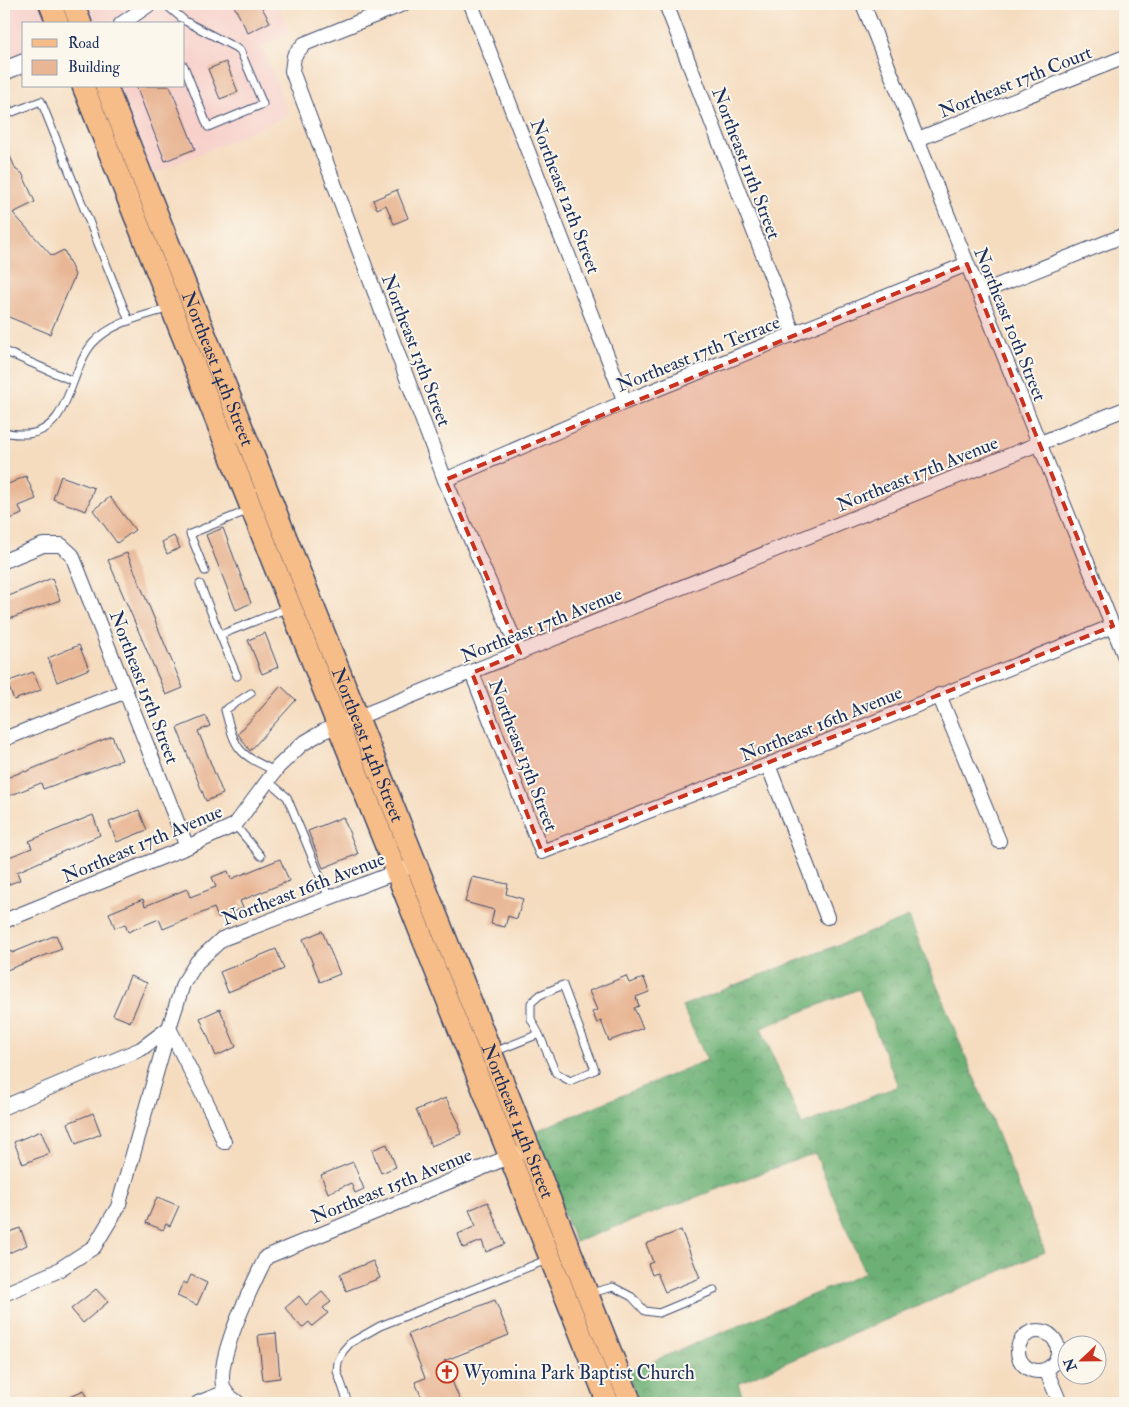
<svg xmlns="http://www.w3.org/2000/svg" width="1129" height="1407" viewBox="0 0 1129 1407" font-family="'IM FELL Double Pica',serif">
<style>
.built{fill:#f7d0ca}
.forest{fill:url(#forest-crowns);stroke:#44706a;fill-rule:evenodd}
.building{fill:#e8b694}
.lines{fill:none;stroke-linecap:round;stroke-linejoin:round}
.service-casing{stroke:#3c496d;stroke-width:9}
.minor-casing{stroke:#3c496d;stroke-width:16}
.tertiary-casing{stroke:#3c496d;stroke-width:20}
.primary-casing{stroke:#3c496d;stroke-width:24}
.service{stroke:#fff;stroke-width:7}
.minor{stroke:#fff;stroke-width:14}
.tertiary{stroke:#fff;stroke-width:18}
.primary{stroke:#f7bd88;stroke-width:21}
.marked{fill:#c8321e;fill-opacity:0.2;stroke:#c8321e;stroke-width:4;stroke-dasharray:10 6;stroke-linejoin:round}
.labels{text-anchor:middle;stroke-width:4;stroke-linejoin:round;paint-order:stroke}
.street-label{font-size:19px;fill:#1b2f5e;stroke:#fbf7ec}
.poi-label{font-size:19px;fill:#1b2f5e;stroke:#fbf7ec;text-anchor:start}
</style>
<defs>
<pattern id="forest-crowns" width="20" height="18" patternUnits="userSpaceOnUse" patternTransform="scale(1.25)"><rect width="20" height="18" fill="#6cb075"/><path d="M2 6a3 3 0 1 1 6 0M12 15a3 3 0 1 1 6 0" fill="none" stroke="#589063"/></pattern>
</defs>
<rect width="100%" height="100%" fill="#fbf7ec"/>
<filter id="ink" filterUnits="userSpaceOnUse"><feTurbulence type="fractalNoise" baseFrequency=".02" numOctaves="2"/><feDisplacementMap in="SourceGraphic" scale="10" xChannelSelector="R" yChannelSelector="G"/><feConvolveMatrix kernelMatrix="1 2 1 2 8 2 1 2 1" color-interpolation-filters="sRGB"/></filter>
<filter id="wash" filterUnits="userSpaceOnUse"><feTurbulence type="fractalNoise" baseFrequency=".0096" numOctaves="4" result="noise"/><feDisplacementMap in="SourceGraphic" scale="20" xChannelSelector="R" yChannelSelector="G"/><feGaussianBlur stdDeviation="1.12" result="paint"/><feColorMatrix in="noise" values="0 0 0 0 0 0 0 0 0 0 0 0 0 0 0 0 0 1.4 0 .05"/><feComposite in="paint" operator="in"/></filter>
<g filter="url(#wash)">
<rect width="100%" height="100%" fill="#f5dcbf"/>
<path class="built" d="M4,4H43L51,24H24V55L4,63Z
M81,4H141L107,24H89Z
M160,4H278L290,34L262,46L289,115L149,176L114,86H184V24H133Z"/>
<path class="forest" d="M909,917L1045,1252L738,1383L745,1403H639L627,1372L865,1273L815,1153L575,1242L531,1133L707,1060L682,1006ZM859,989L898,1086L802,1125L761,1028Z"/>
<g id="blocks">
<path class="building" d="M233,4H260L270,22L248,33Z
M226,62L238,92L220,99L208,69Z
M136,86H170L195,149L165,161Z
M4,142L16,170L22,173L35,202L13,213L52,256L64,250L75,275L50,334L4,315V228L10,214L4,217Z
M397,190L408,218L394,224L386,205L377,209L373,200Z
M26,476L36,499L19,506L22,514L6,521L4,516V486Z
M61,476L94,488L86,511L53,499Z
M110,497L135,530L117,543L93,510Z
M223,528L251,603L236,610L206,535Z
M174,536L180,548L167,554L162,542Z
M127,553L183,688L166,695L108,560Z
M52,578L60,600L4,621V598Z
M265,633L278,667L262,674L248,640Z
M79,645L89,669L57,682L48,658Z
M33,672L41,690L14,700L7,682Z
M281,686L296,700L250,751L238,734Z
M206,716L210,726L198,731L223,794L206,801L177,728Z
M112,736L122,760L43,789L41,783L4,798V779L24,771L25,772Z
M139,810L147,830L117,842L109,822Z
M93,815L100,835L17,872L20,880L4,886V859L32,848L29,841Z
M343,817L358,854L323,868L308,831Z
M280,859L289,881L240,901L243,908L218,918L214,908L163,929L159,919L128,932L125,924L115,928L109,913L143,899L145,906L187,889L190,897L216,887L212,877L228,871L231,879Z
M472,877L508,884L506,894L523,899L517,919L508,916L505,927L491,924L494,910L465,902Z
M322,931L340,974L320,982L303,939Z
M56,935L62,949L4,971V954L11,951L12,953Z
M276,949L284,969L228,992L220,972Z
M130,976L147,983L130,1022L113,1015Z
M626,976L629,983L644,978L649,992L636,997L639,1006L634,1008L643,1028L609,1041L601,1021L597,1023L592,1012L597,1010L589,991Z
M220,1009L236,1047L216,1056L200,1018Z
M446,1098L460,1125L458,1126L461,1134L431,1146L416,1110Z
M93,1113L101,1134L76,1144L68,1123Z
M41,1131L50,1153L23,1164L14,1142Z
M387,1144L396,1167L381,1173L372,1150Z
M353,1162L364,1189L355,1193L351,1183L328,1193L321,1175Z
M157,1197L179,1206L170,1226L166,1224L163,1230L146,1223Z
M488,1202L505,1244L486,1252L482,1241L463,1248L458,1234L476,1226L469,1210Z
M20,1228L27,1245L4,1255V1234Z
M681,1230L700,1278L665,1292L657,1273L652,1275L648,1264L653,1262L646,1244Z
M373,1261L380,1278L346,1291L340,1274Z
M191,1275L207,1283L197,1305L177,1296L183,1282L187,1284Z
M96,1289L108,1302L83,1323L71,1309Z
M322,1292L331,1302L323,1308L328,1313L312,1326L309,1322L302,1328L285,1308L299,1296L306,1305Z
M495,1300L509,1335L444,1361L461,1403H424L415,1382L425,1378L408,1334Z
M276,1333L280,1378L263,1380L258,1335Z
M84,1390L90,1403H54Z"/>
</g>
</g>
<g filter="url(#ink)">
<use href="#blocks" fill-opacity="0" stroke="#3c496d" stroke-width="1"/>
<g class="lines">
<g class="service-casing">
<path id="service" d="M165,4L185,21L240,50L263,104L208,127L184,66
M4,98L10,113L41,101L129,321
M4,351L73,381
M4,431C11,435 19,434 26,434C71,432 69,369 93,343C112,322 144,316 170,308
M205,571L190,534L249,510
M200,584L220,635
M237,676L220,635L288,608
M251,693L225,710C236,751 237,753 275,771
M268,781L287,797L329,898
M235,825L261,856
M494,1052L539,1034L531,1019V1003L540,995L563,985L595,1070L570,1081L556,1073L539,1034
M591,1293L613,1287L632,1297L645,1311L659,1313L714,1290
M348,1403L337,1371L338,1362L343,1351L350,1343L380,1326L549,1259"/>
</g>
<g class="minor-casing">
<path id="minor" d="M403,4L304,44L294,56L292,71L445,480L520,653
M471,4L625,402
M666,4L794,335
M863,4L1125,657
M121,24L150,4
M918,139L1125,57
M979,293L1125,235
M445,480L625,402L967,264
M4,561L43,545H61L72,555L187,847
M472,673L542,852L768,765L1113,626
M939,695L999,841
M4,739L126,691
M768,765L827,917
M4,921L187,847L235,825L278,767L302,744L324,731L1125,409
M169,1028L213,1115L224,1142
M4,1107L141,1049L169,1028L183,984L197,962L222,939L404,869
M4,1294L55,1272L94,1247L118,1207L169,1028
M1018 1351a20 20 0 1 1 40 0a20 20 0 1 1-40 0Z
M1046,1370L1060,1403
M198,1403L226,1392
M238,1403C235,1400 229,1397 226,1393C209,1368 254,1283 266,1257L516,1154"/>
</g>
<g class="tertiary-casing">
<path id="tertiary" d="M4,71L24,63"/>
</g>
<g class="primary-casing">
<g id="primary">
<path d="M50,4L58,24"/>
<path d="M73,4L81,24"/>
<path d="M83,86L608,1403"/>
<path id="s1" d="M106,86L631,1403"/>
</g>
</g>
<use href="#service" class="service"/>
<use href="#minor" class="minor"/>
<use href="#tertiary" class="tertiary"/>
<use href="#primary" class="primary"/>
</g>
</g>
<path class="marked" d="M967,264L1113,626L542,852L472,673L520,653L445,480Z"/>
<defs>
<g id="church-ring" transform="scale(1.125)"><circle r="9.5" fill="#fbf7ec" stroke="#c8321e" stroke-width="1.5"/><path d="M-1.2-6h2.4v3.5h3.3v2.4h-3.3V6h-2.4V-.1h-3.3v-2.4h3.3Z" fill="#c8321e"/></g>
</defs>
<g fill-rule="evenodd">
<use href="#church-ring" x="447" y="1372"/>
</g>
<g class="labels">
<g class="street-label">
<text transform="translate(1015 81) rotate(-22)" y="7">Northeast 17th Court</text>
<text transform="translate(747 163) rotate(69)" y="7">Northeast 11th Street</text>
<text transform="translate(566 196) rotate(69)" y="7">Northeast 12th Street</text>
<text transform="translate(1011 324) rotate(68)" y="7">Northeast 10th Street</text>
<text transform="translate(417 350) rotate(69)" y="7">Northeast 13th Street</text>
<text transform="translate(698 353) rotate(-22)" y="7">Northeast 17th Terrace</text>
<text dy="7" stroke="none"><textPath href="#s1" startOffset="304">Northeast 14th Street</textPath></text>
<text transform="translate(917 473) rotate(-22)" y="7">Northeast 17th Avenue</text>
<text transform="translate(541 624) rotate(-22)" y="7">Northeast 17th Avenue</text>
<text transform="translate(145 687) rotate(69)" y="7">Northeast 15th Street</text>
<text transform="translate(821 723) rotate(-22)" y="7">Northeast 16th Avenue</text>
<text dy="7" stroke="none"><textPath href="#s1" startOffset="709">Northeast 14th Street</textPath></text>
<text transform="translate(524 755) rotate(69)" y="7">Northeast 13th Street</text>
<text transform="translate(142 843) rotate(-23)" y="7">Northeast 17th Avenue</text>
<text transform="translate(303 888) rotate(-21)" y="7">Northeast 16th Avenue</text>
<text dy="7" stroke="none"><textPath href="#s1" startOffset="1114">Northeast 14th Street</textPath></text>
<text transform="translate(391 1185) rotate(-22)" y="7">Northeast 15th Avenue</text>
</g>
<g class="poi-label">
<text x="463" y="1379">Wyomina Park Baptist Church</text>
</g>
</g>
<rect width="1129" height="1407" fill="none" stroke="#fbf7ec" stroke-width="20"/>
<rect x="22" y="22" width="162" height="65" fill="#fbf7ec" stroke="#a1a7b3"/>
<rect x="32" y="39" width="25" height="8" fill="#f7bd88" stroke="#a1a7b3"/>
<text x="68" y="48" font-size="15" fill="#1b2f5e">Road</text>
<rect x="32" y="60" width="25" height="15" fill="#e8b694" stroke="#a1a7b3"/>
<text x="68" y="72" font-size="15" fill="#1b2f5e">Building</text>
<g transform="translate(1082 1360) rotate(248)"><circle r="24" fill="#fbf7ec" stroke="#a1a7b3"/>
<path d="M0-4L9 19L0 12L-9 19Z" fill="#c8321e"/>
<text y="-8" font-size="14" font-weight="bold" text-anchor="middle" fill="#1b2f5e">N</text>
</g>
</svg>
